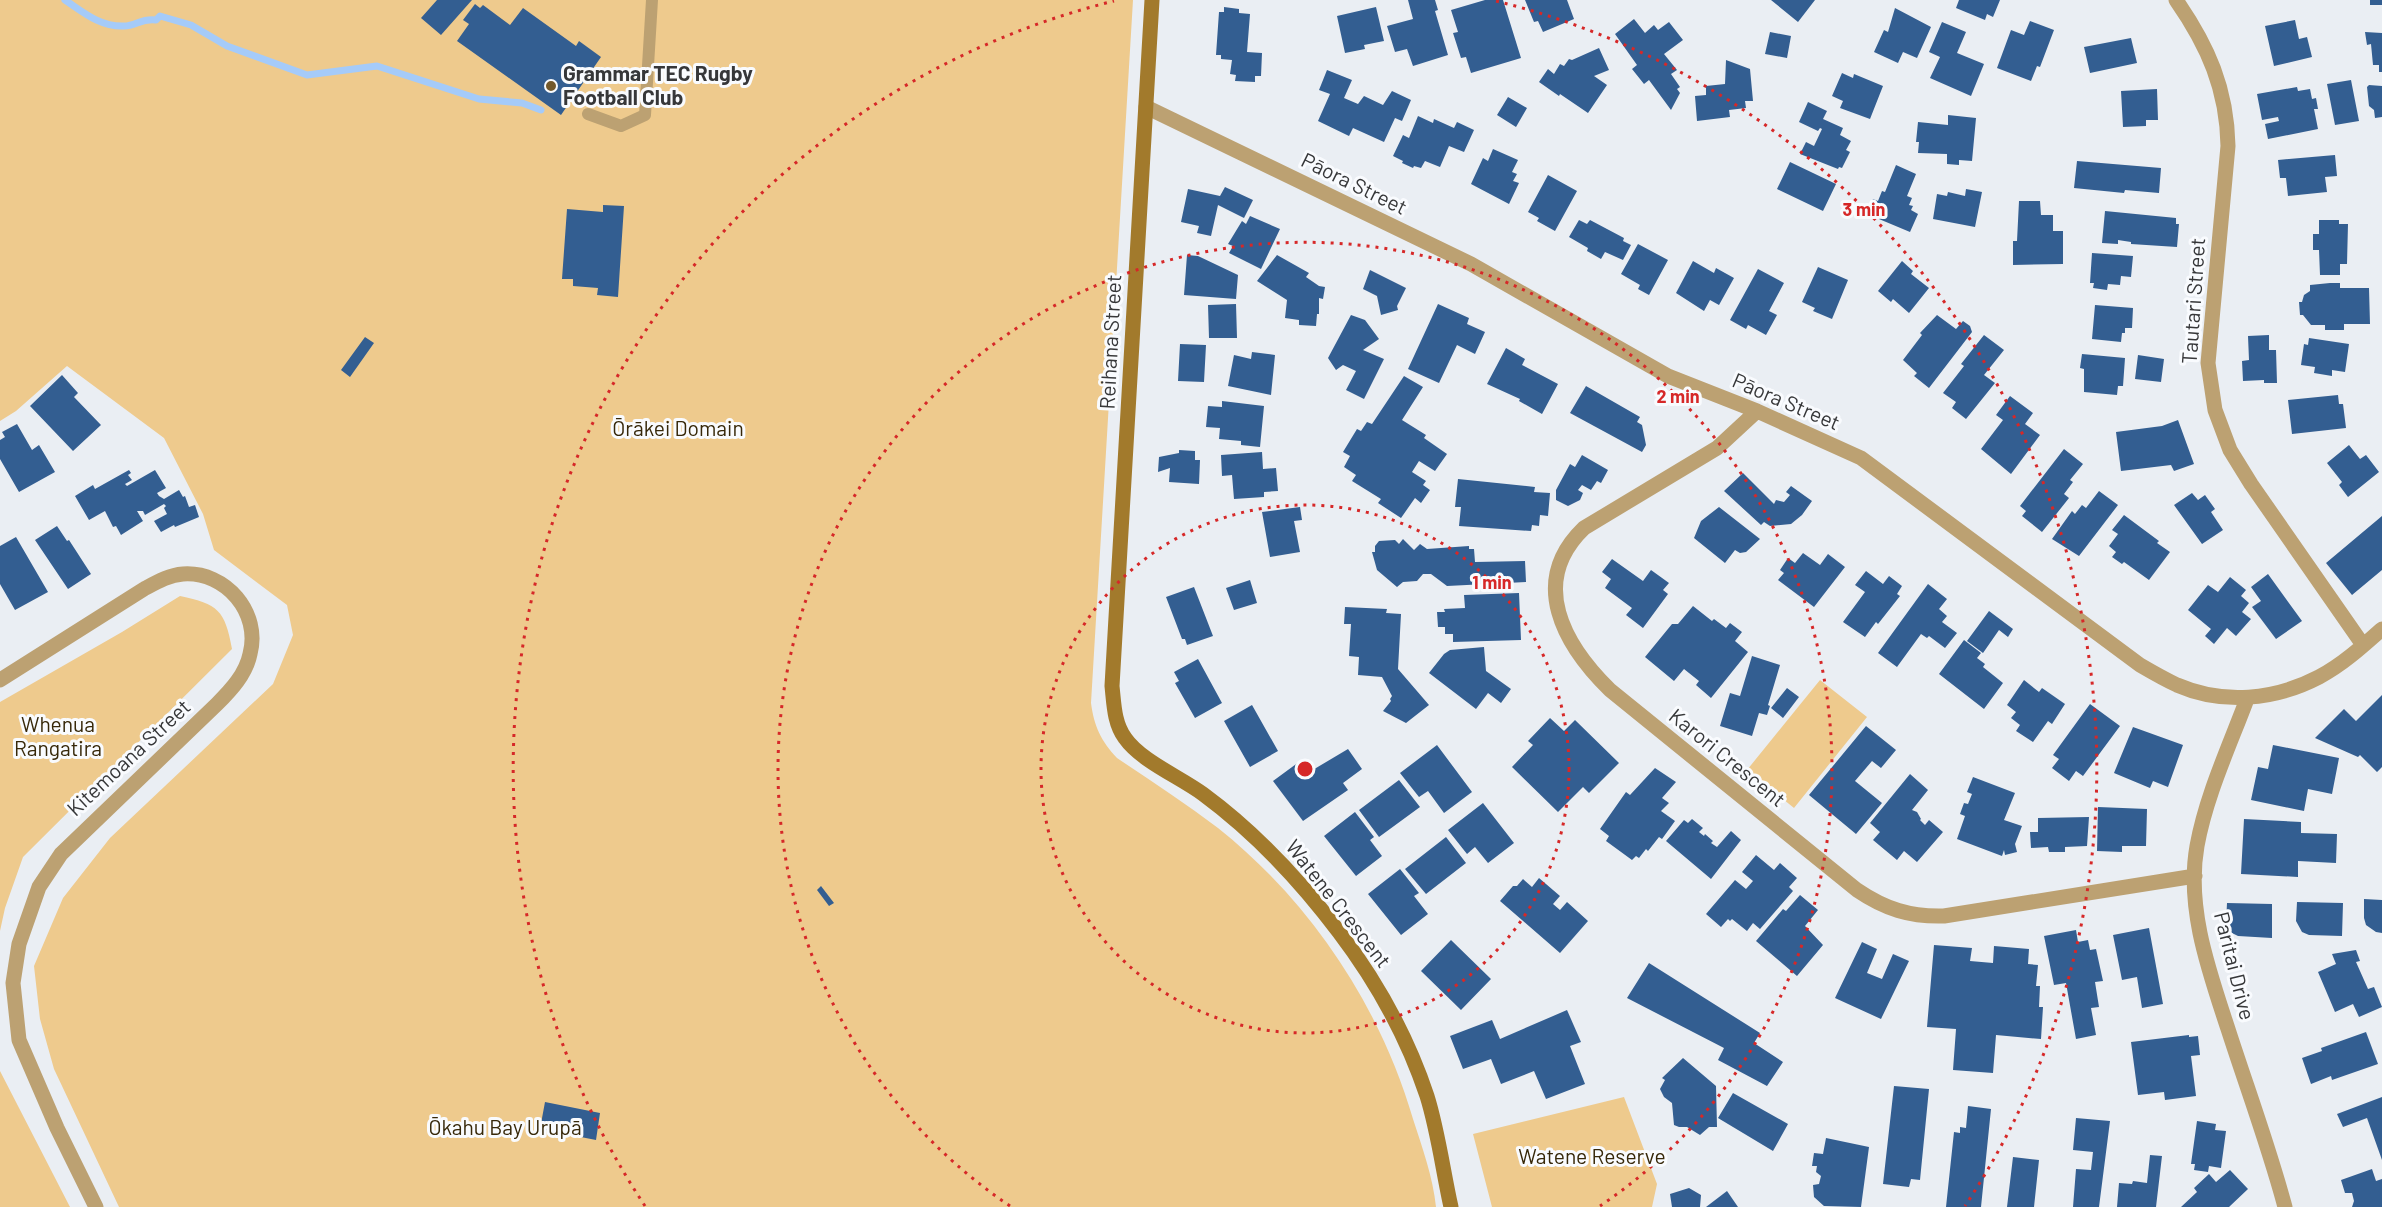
<svg xmlns="http://www.w3.org/2000/svg" width="2382" height="1207" viewBox="0 0 2382 1207" font-family="Barlow,sans-serif">
<style>
.green{fill:#eeca8d}
.lines{fill:none;stroke-linecap:round;stroke-linejoin:round}
.stream{stroke:#a5cbf9;stroke-width:7}
.building{fill:#335e91}
.lane{stroke:#bca172;stroke-width:12}
.street{stroke:#bca172;stroke-width:15}
.secondary{stroke:#a27a2c;stroke-width:15}
.ring{fill:none;stroke:#d62828;stroke-width:3;stroke-dasharray:3 6}
.poi-dot{fill:#73592b;stroke:#f9fbfe;stroke-width:2}
.labels{text-anchor:middle;stroke-width:6;stroke-linejoin:round;paint-order:stroke}
.poi-label{font-size:21px;font-weight:bold;fill:#363739;stroke:#f9fbfe;text-anchor:start}
.street-label{font-size:21px;fill:#363739;stroke:#f9fbfe}
.park-label{font-size:21px;fill:#372809;stroke:#f9fbfe}
.centre{fill:#d62828;stroke:#f9fbfe;stroke-width:3}
.ring-label{font-size:18px;text-anchor:middle;font-weight:bold;fill:#d62828;stroke:#f9fbfe;stroke-width:6;stroke-linejoin:round;paint-order:stroke}
</style>
<rect width="100%" height="100%" fill="#eaeef3"/>
<path class="green" d="M0,0H1133L1091,703C1094,726 1101,741 1117,758C1151,781 1185,803 1218,828C1311,902 1380,1006 1413,1119C1422,1147 1433,1177 1436,1207H119L54,1069L40,1019L34,966L63,898L110,838L273,684L293,635L287,605L214,550L203,514L164,438L67,366L16,411L0,421Z
M180,596C218,604 225,610 232,649L23,857L5,908L0,931V702L122,632Z
M1820,680L1867,717L1794,808L1747,770Z
M0,1071L70,1207H0Z
M1624,1097L1657,1184L1652,1207H1492L1473,1134Z"/>
<g class="lines">
<path class="stream" d="M65,0C83,12 100,27 124,26C136,26 141,18 156,20L160,16L191,25L227,46L307,75L377,66L479,99L522,103L541,110"/>
</g>
<path class="building" d="M437,0H472L441,35L421,18Z
M1408,0H1435L1438,10L1435,11L1448,55L1413,66L1407,49L1395,52L1387,26L1413,19Z
M1485,0H1503L1521,58L1471,73L1466,57L1461,58L1453,33L1458,32L1451,10Z
M1525,0H1567L1574,19L1543,32L1538,21L1534,22Z
M1771,0H1815L1798,22Z
M1959,0H2000L1993,17L1987,14L1985,20L1956,8Z
M2370,0H2382V5H2370Z
M475,4L480,8L483,5L510,25L523,8L576,46L579,41L601,57L561,115L457,41L469,24L463,20Z
M1224,7L1239,9V13L1250,14L1247,52L1262,53L1261,76H1255V82L1235,81L1236,75L1230,74L1232,60L1221,59V55H1216L1219,12H1224Z
M1376,7L1384,41L1364,45L1365,49L1345,53L1337,16Z
M1895,8L1931,27L1917,58L1903,52L1898,63L1874,52L1884,30L1888,32Z
M1634,19L1645,33L1654,25L1658,30L1669,22L1683,40L1664,54L1677,70L1671,74L1680,87L1677,89L1680,93L1671,110L1649,80L1644,84L1632,69L1637,65L1615,34Z
M2295,20L2299,39L2307,37L2312,57L2274,66L2265,26Z
M2030,21L2054,30L2040,67L2037,66L2031,81L1997,68L2011,30L2024,35Z
M1942,22L1966,32L1957,53L1984,64L1971,96L1930,78L1940,57L1929,52Z
M1770,32L1791,36L1787,58L1765,54Z
M2365,32L2382,33V72H2379V65H2373L2371,44L2367,45Z
M2131,38L2137,63L2090,73L2084,47Z
M1599,48L1609,70L1594,76L1607,85L1588,113L1560,94L1559,96L1539,82L1548,69L1554,74L1560,64L1564,66L1569,59L1572,60Z
M1726,60L1750,69L1753,101H1745L1746,108L1729,110L1730,117L1697,121L1695,96L1706,95V86L1725,84Z
M1327,70L1352,80L1344,98L1358,104L1364,96L1383,105L1392,91L1411,100L1402,121L1395,118L1384,142L1353,128L1349,136L1318,121L1330,94L1319,90Z
M1842,73L1853,78L1854,74L1883,86L1870,119L1840,108L1843,101L1832,96Z
M2351,80L2359,121L2335,125L2327,84Z
M2369,85L2382,86V117L2375,118L2374,110L2369,106L2367,87Z
M2297,87L2298,91L2310,89L2312,99L2316,98L2318,109H2314L2318,129L2268,139L2265,124L2279,121L2278,117L2262,120L2257,94Z
M2157,89L2158,120H2146V126L2123,127L2121,91Z
M1508,97L1527,108L1516,127L1497,115Z
M1808,102L1827,111L1823,119L1843,128L1840,135L1851,141L1846,150L1850,152L1842,168L1839,167L1838,169L1800,154L1806,142L1814,146L1822,129L1820,128L1818,131L1799,122Z
M1948,115L1976,118L1972,161L1959,160V165L1947,164V154L1918,153L1919,142H1916L1918,122L1948,125Z
M1418,116L1433,123L1434,119L1454,128L1457,122L1474,130L1464,152L1449,146L1440,167L1425,161L1421,168L1414,166L1413,168L1402,163L1403,161L1393,156L1403,135L1409,138Z
M1493,149L1518,160L1512,172L1517,174L1513,181L1519,183L1509,204L1471,184L1483,158L1488,161Z
M2335,155L2337,176L2325,177L2327,192L2288,196L2286,178H2280L2278,160Z
M2077,161L2161,168L2159,193L2125,190L2124,193L2074,188Z
M1790,162L1836,184L1823,211L1777,189Z
M1896,165L1916,174L1907,196L1912,198L1909,205L1913,206L1911,210L1918,214L1910,232L1867,214L1873,199L1878,201L1882,191L1885,192Z
M1548,175L1577,191L1555,231L1537,221L1539,218L1528,212Z
M1225,187L1253,200L1244,218L1218,205L1211,236L1197,233L1199,226L1181,222L1188,189L1220,196Z
M1966,189L1982,192L1975,227L1933,219L1937,194L1947,196L1948,192L1965,196Z
M2019,201H2040L2041,215H2053V231H2063V264L2013,265V241H2017Z
M603,205L624,206L618,297L597,295L598,288L573,286V279H562L567,209L603,212Z
M2105,211L2176,218V224H2179L2177,247L2131,244V242L2118,240V244L2102,243Z
M1250,216L1280,229L1261,269L1229,253L1233,246L1228,244L1242,221L1246,224Z
M1579,220L1587,224L1590,220L1624,238L1623,241L1631,245L1623,260L1605,252L1601,259L1587,251L1588,248L1569,237Z
M2319,220H2339V224H2348L2347,264H2340V275H2320L2319,250H2313V234H2319Z
M1638,244L1668,260L1649,295L1638,289L1640,285L1621,274Z
M2092,253L2133,256L2131,277L2121,276L2120,285L2108,284L2107,290L2093,288L2094,283H2090Z
M1187,255L1198,256L1238,275L1236,299L1184,295Z
M1277,255L1309,273L1306,277L1319,286L1325,287L1323,299L1319,298V314H1317L1316,326L1299,325V320L1285,318L1287,300L1257,281Z
M1693,261L1714,273L1716,268L1734,278L1719,305L1710,300L1704,311L1676,293Z
M1902,261L1913,271L1911,274L1929,288L1909,313L1893,299L1891,302L1878,291Z
M1818,267L1848,280L1832,319L1813,311L1815,308L1802,302Z
M1758,269L1784,283L1769,311L1777,315L1766,335L1748,325L1746,329L1730,320Z
M1370,270L1406,288L1397,306L1398,310L1381,315L1377,296L1363,289Z
M2330,283H2340V288H2369L2370,324H2344V330H2325V325H2311L2303,315H2300L2299,302H2302L2304,295L2310,291V285Z
M1236,304L1237,338H1209L1208,305Z
M1438,304L1469,318L1467,324L1485,332L1475,354L1457,345L1439,383L1408,369Z
M2095,305L2133,308L2132,328H2125V333H2122L2121,342L2092,339Z
M1351,315L1365,320L1379,339L1363,350L1384,359L1364,399L1346,390L1356,371L1343,365L1336,370L1328,358Z
M1937,315L1956,329L1963,321L1970,326L1972,332L1929,388L1914,376L1917,373L1903,360L1922,335L1920,333Z
M1984,335L2004,350L1984,375L1995,383L1966,419L1952,408L1956,402L1943,393L1964,366L1961,364Z
M2269,335V350H2276L2277,383H2264V380L2243,381L2242,361L2249,360L2248,336Z
M365,337L374,343L350,377L341,370Z
M2309,338L2349,344L2345,372L2332,370V376L2314,373L2315,367L2301,365L2304,344L2308,345Z
M1180,344L1206,345L1204,382L1178,381Z
M1506,348L1525,359L1522,365L1558,384L1542,414L1519,401L1520,399L1487,384Z
M1252,352L1275,355L1271,395L1228,386L1234,355L1251,359Z
M2082,354L2125,358L2123,386H2118L2117,395L2084,392V369L2080,368Z
M2138,355L2164,359L2161,382L2135,379Z
M62,375L78,393L74,397L101,425L73,451L30,406Z
M1404,376L1423,387L1402,420L1426,435L1424,438L1447,454L1435,471L1419,461L1412,472L1426,481L1423,485L1430,490L1421,503L1415,498L1401,518L1378,503L1381,499L1352,481L1356,475L1344,467L1350,456L1343,452L1357,429L1361,431L1367,422L1372,424Z
M1586,386L1640,417L1637,422L1642,425L1646,445L1642,452L1570,413Z
M2338,395L2339,404H2343L2346,428L2292,434L2288,400Z
M2010,396L2033,413L2025,424L2040,435L2011,474L1981,449L2003,420L1996,415Z
M1222,401L1264,406L1260,447L1241,445V441L1219,439L1220,428L1206,427L1208,406L1222,407Z
M2178,420L2194,464L2174,471L2171,465L2121,471L2116,432L2162,426Z
M17,424L32,450L39,445L55,472L19,492L0,459V440L5,437L2,432Z
M2349,445L2360,459L2366,455L2379,472L2348,497L2339,485L2342,482L2327,463Z
M2064,449L2083,464L2070,480L2073,482L2064,494L2069,498L2042,532L2022,516L2026,511L2020,506Z
M1179,450L1195,451V460H1200L1199,484L1169,482L1170,468L1158,472L1159,457L1179,453Z
M1262,452L1263,469L1276,468L1278,491L1264,492V497L1234,499L1232,475L1222,476L1221,455Z
M1582,455L1608,470L1601,483L1597,481L1591,490L1582,485L1578,490L1583,493L1580,500L1568,506L1556,500V490L1570,464L1575,467Z
M129,470L131,473L128,475L132,480L125,484L127,486L155,470L166,488L157,493L159,496L164,499L179,490L183,497L185,496L189,507L195,505L199,517L175,527L174,525L161,532L154,521L167,514L164,508L166,506L164,504L145,515L143,511H137L143,521L121,535L116,526L113,527L105,511L89,520L75,496L93,485L95,489Z
M1743,473L1774,504L1776,500L1784,502L1790,495L1786,492L1791,486L1812,501L1802,515L1791,524L1770,526L1764,522L1761,525L1724,491Z
M1458,479L1535,487L1534,492L1550,493L1548,516L1540,515L1539,526L1532,525L1531,531L1459,526L1461,507H1455Z
M2099,491L2118,505L2079,556L2052,539L2072,511L2075,514L2082,505L2086,508Z
M2192,493L2198,500L2205,495L2215,509L2211,512L2223,530L2202,544L2174,505Z
M1300,507L1302,520L1294,521L1300,552L1270,557L1262,512Z
M1719,507L1760,539L1746,552L1740,553L1735,550L1725,563L1694,538L1701,521Z
M2124,515L2159,541L2157,543L2170,552L2149,580L2124,562L2122,564L2112,557L2116,552L2109,546L2118,534L2112,530Z
M2382,516V570L2352,595L2326,563Z
M57,526L67,541L69,540L91,574L68,589L35,540Z
M16,537L48,592L15,610L0,584V546Z
M1403,539L1414,550L1420,544L1427,549L1469,546V549H1474L1475,562L1525,561L1526,582L1447,586L1431,574H1423L1417,581L1403,582L1397,587L1377,570L1372,552H1375V546L1379,541L1395,540L1399,544Z
M1803,553L1820,565L1828,554L1845,567L1814,607L1778,580L1784,573L1780,570L1788,558L1795,563Z
M1612,559L1643,581L1651,570L1669,583L1663,590L1668,594L1643,628L1626,615L1632,608L1605,588L1611,579L1602,572Z
M1866,571L1883,584L1889,576L1902,586L1897,594L1900,596L1878,624L1876,622L1865,637L1843,622L1865,592L1855,585Z
M2268,574L2302,621L2276,639L2252,607L2261,601L2251,587Z
M2230,577L2246,590L2241,596L2249,603L2242,612L2251,619L2236,636L2227,628L2214,644L2205,636L2211,629L2188,610L2208,585L2218,592Z
M1250,580L1257,603L1234,610L1226,588Z
M1928,584L1947,599L1939,609L1947,616L1942,622L1957,633L1945,648L1929,636L1927,638L1921,634L1897,667L1878,653Z
M1194,587L1213,636L1187,645L1185,639H1182L1166,597Z
M1519,593L1521,640L1453,642V634H1445V627H1438L1437,612H1445L1444,609L1465,608L1464,595Z
M1693,606L1712,621L1714,619L1726,628L1730,623L1742,632L1735,641L1748,652L1711,698L1696,685L1699,681L1684,669L1674,681L1645,657L1672,624H1678Z
M1345,607L1387,609L1386,613L1401,614L1398,669L1429,705L1406,723L1383,711L1391,701L1390,699L1392,696L1382,677L1358,675L1359,657L1349,656L1351,624H1344Z
M1989,611L2013,629L2008,637L1999,630L1983,653L1967,641Z
M1964,640L1981,653L1977,658L1985,664L1983,667L2003,683L1984,709L1939,674Z
M1484,647L1486,671L1511,689L1501,703L1488,693L1476,709L1429,673L1444,654L1450,650Z
M1752,656L1780,665L1768,705L1770,706L1767,715L1759,713L1752,736L1720,726L1730,693L1740,696Z
M1198,659L1222,703L1195,718L1175,683L1179,681L1174,672Z
M2024,680L2039,692L2042,688L2065,704L2052,724L2048,721L2033,742L2016,731L2020,725L2011,718L2016,712L2007,705Z
M1787,688L1799,697L1783,718L1771,708Z
M2382,695V767L2377,772L2360,755L2358,757L2315,738L2344,709L2356,721Z
M2090,704L2120,726L2083,776L2076,771L2069,781L2052,768L2059,759L2053,755Z
M1252,705L1278,751L1250,767L1224,721Z
M1550,718L1564,731L1575,720L1619,763L1589,793L1583,787L1558,812L1512,767L1533,745L1528,741Z
M1866,726L1896,750L1881,768L1872,761L1855,781L1882,803L1856,834L1809,795Z
M2133,727L2183,745L2168,787L2153,781L2150,788L2114,773Z
M1437,745L1472,792L1444,813L1428,791L1419,797L1400,773Z
M2273,745L2339,758L2332,794L2308,789L2304,811L2251,800L2258,767L2268,769Z
M1348,749L1362,769L1343,783L1348,790L1303,821L1273,781L1303,759L1311,771Z
M1655,768L1676,782L1662,798L1669,803L1661,811L1675,821L1662,839L1659,837L1648,851L1646,849L1639,858L1636,856L1632,860L1606,841L1609,836L1600,829L1626,792L1630,795Z
M1910,774L1928,790L1912,810L1917,812L1921,819L1920,820L1925,825L1929,820L1943,832L1917,862L1904,851L1897,860L1873,840L1880,832L1870,823Z
M1973,777L2015,793L2004,820L2022,826L2015,844L2017,852L2005,855L2004,850L2002,856L1957,839L1965,816L1960,814L1964,803L1968,804L1972,794L1967,792Z
M1399,780L1420,807L1379,837L1359,810Z
M1483,803L1514,843L1488,863L1475,847L1467,854L1448,830Z
M2098,807L2147,809L2146,846H2122V852L2097,851Z
M1355,812L1374,837L1370,840L1382,856L1356,876L1324,836Z
M2089,817L2087,846L2065,847V852H2049L2048,847L2031,848L2030,832H2038V818Z
M1692,819L1703,828L1699,832L1704,836L1705,834L1713,841L1711,843L1717,847L1731,831L1741,840L1711,879L1666,841L1684,820L1688,823Z
M2244,819L2301,822V833L2337,834L2336,863L2298,861V877L2241,874Z
M1446,837L1466,863L1426,894L1405,869Z
M1756,855L1774,870L1780,863L1797,878L1789,887L1793,891L1760,929L1753,923L1747,931L1732,919L1730,921L1728,919L1721,927L1706,914L1735,880L1746,889L1753,881L1742,872Z
M1400,869L1419,893L1414,896L1428,914L1401,935L1368,894Z
M1539,878L1560,896L1553,904L1560,910L1567,902L1588,921L1560,953L1500,901L1513,886H1517L1523,879L1532,887Z
M821,886L834,903L829,906L817,890Z
M1800,895L1818,910L1805,926L1823,945L1797,976L1756,941L1783,909L1786,911Z
M2364,899L2382,900V933L2376,932L2366,925L2364,918Z
M2297,902L2343,903L2342,936L2309,935L2302,932L2296,921Z
M2227,903L2272,904V938L2238,936L2232,933L2226,923Z
M2149,928L2163,1004L2142,1008L2137,977L2122,980L2113,935Z
M2076,930L2078,942L2088,940L2090,950L2096,949L2103,981L2095,982L2099,1007L2091,1008L2096,1035L2076,1039L2066,983L2054,985L2044,936Z
M1451,940L1491,979L1461,1010L1421,971Z
M1862,942L1877,949L1867,973L1882,979L1893,954L1909,961L1881,1019L1835,998Z
M1934,945L1972,948L1970,961L1993,963L1994,946L2029,949L2028,964L2038,965L2036,986H2040L2039,1007H2043L2041,1039L1996,1035L1993,1073L1953,1070L1956,1029L1927,1027Z
M2356,950L2360,961L2356,962L2368,989L2374,987L2382,1007L2359,1017L2353,1004L2335,1012L2318,972L2336,964L2332,954Z
M1649,963L1760,1033L1754,1043L1783,1062L1767,1086L1718,1060L1724,1048L1627,998Z
M1567,1010L1581,1042L1570,1046L1585,1084L1546,1099L1534,1071L1501,1084L1491,1059L1463,1069L1450,1036L1492,1020L1500,1039Z
M2366,1032L2378,1064L2332,1080L2331,1076L2311,1084L2302,1058L2322,1051L2321,1048Z
M2189,1035V1037L2198,1036L2200,1055L2191,1056L2196,1096L2165,1100L2164,1092L2138,1095L2131,1042Z
M1683,1058L1716,1086L1717,1127H1709L1700,1135L1687,1127H1679L1674,1125L1672,1103L1664,1097L1660,1089L1665,1080L1662,1078Z
M1894,1086L1929,1089L1920,1180L1911,1179L1909,1187L1883,1184Z
M1733,1093L1788,1124L1773,1151L1718,1118Z
M2382,1097V1160L2367,1118L2343,1127L2337,1114Z
M545,1102L600,1113L596,1140L540,1129Z
M1968,1106L1991,1109L1981,1207H1946L1954,1132L1960,1133V1127L1966,1128Z
M2076,1118L2110,1121L2099,1207H2073L2076,1169L2091,1170L2093,1152L2073,1150Z
M2197,1121L2216,1124L2215,1130L2226,1131L2221,1168L2209,1166L2208,1172L2194,1170L2195,1164H2191Z
M1826,1138L1869,1147L1861,1207L1824,1206L1814,1197L1813,1185L1819,1184L1821,1176L1816,1172L1817,1166H1812L1814,1153L1823,1154Z
M2150,1155L2162,1156L2156,1207H2117L2119,1183L2132,1184L2133,1181L2147,1183Z
M2013,1157L2039,1160L2034,1207H2007Z
M2372,1169L2376,1181L2382,1179V1207H2352L2354,1201L2352,1193H2345L2341,1180Z
M2230,1170L2248,1189L2229,1207H2181L2197,1192L2194,1188L2209,1174L2216,1182Z
M1689,1188L1701,1195L1700,1207H1672L1670,1194Z
M1727,1191L1738,1207H1706Z"/>
<g class="lines">
<path class="lane" d="M588,114L621,126L645,115L652,0"/>
<path class="street" d="M2176,0C2208,46 2227,89 2228,146L2208,363L2215,410L2230,450L2251,484L2363,645
M1146,107L1471,264L1668,376L1757,411L1861,458L2140,665C2152,672 2164,679 2177,685C2223,705 2275,700 2319,677C2342,665 2363,646 2382,629
M1757,411L1717,448L1584,528C1528,582 1564,645 1610,690L1857,890C1885,909 1910,917 1944,916L2195,876
M0,680L144,589C157,582 169,575 183,574C226,571 261,613 250,654C246,674 231,690 217,704L61,854L39,887L19,944L13,983L19,1040L57,1128L96,1207
M2247,699C2229,747 2206,796 2197,846C2186,908 2209,971 2228,1029C2247,1088 2269,1147 2285,1207"/>
<path class="secondary" d="M1152,0L1112,686C1114,704 1114,723 1125,738C1141,761 1180,777 1203,794C1256,833 1299,879 1339,932C1377,982 1407,1036 1427,1096C1438,1131 1443,1171 1451,1207"/>
</g>
<g class="ring">
<circle cx="1305" cy="769" r="264"/>
<path d="M1010 1206A527 527 0 1 1 1600 1206"/>
<path d="M645 1206A791 791 0 0 1 1114 1M1496 1A791 791 0 0 1 1965 1206"/>
</g>
<circle class="poi-dot" cx="551" cy="86" r="6"/>
<g class="labels">
<g class="poi-label">
<text x="563" y="81">Grammar TEC Rugby<tspan x="563" dy="24">Football Club</tspan></text>
</g>
<g class="street-label">
<text transform="translate(1354 184) rotate(26)" y="7">Pāora Street</text>
<text transform="translate(2194 301) rotate(-86)" y="7">Tautari Street</text>
<text transform="translate(1111 342) rotate(-87)" y="7">Reihana Street</text>
<text transform="translate(1786 402) rotate(23)" y="7">Pāora Street</text>
<text transform="translate(129 758) rotate(-43)" y="7">Kitemoana Street</text>
<text transform="translate(1727 758) rotate(39)" y="7">Karori Crescent</text>
<text transform="translate(1338 904) rotate(52)" y="7">Watene Crescent</text>
<text transform="translate(2234 966) rotate(76)" y="7">Paritai Drive</text>
</g>
<g class="park-label">
<text x="678" y="436">Ōrākei Domain</text>
<text x="58" y="732">Whenua<tspan x="58" dy="24">Rangatira</tspan></text>
<text x="505" y="1135">Ōkahu Bay Urupā</text>
<text x="1592" y="1164">Watene Reserve</text>
</g>
</g>
<circle cx="1305" cy="769" r="9" class="centre"/>
<g class="ring-label">
<text x="1864" y="216">3 min</text>
<text x="1678" y="403">2 min</text>
<text x="1492" y="589">1 min</text>
</g>
</svg>
